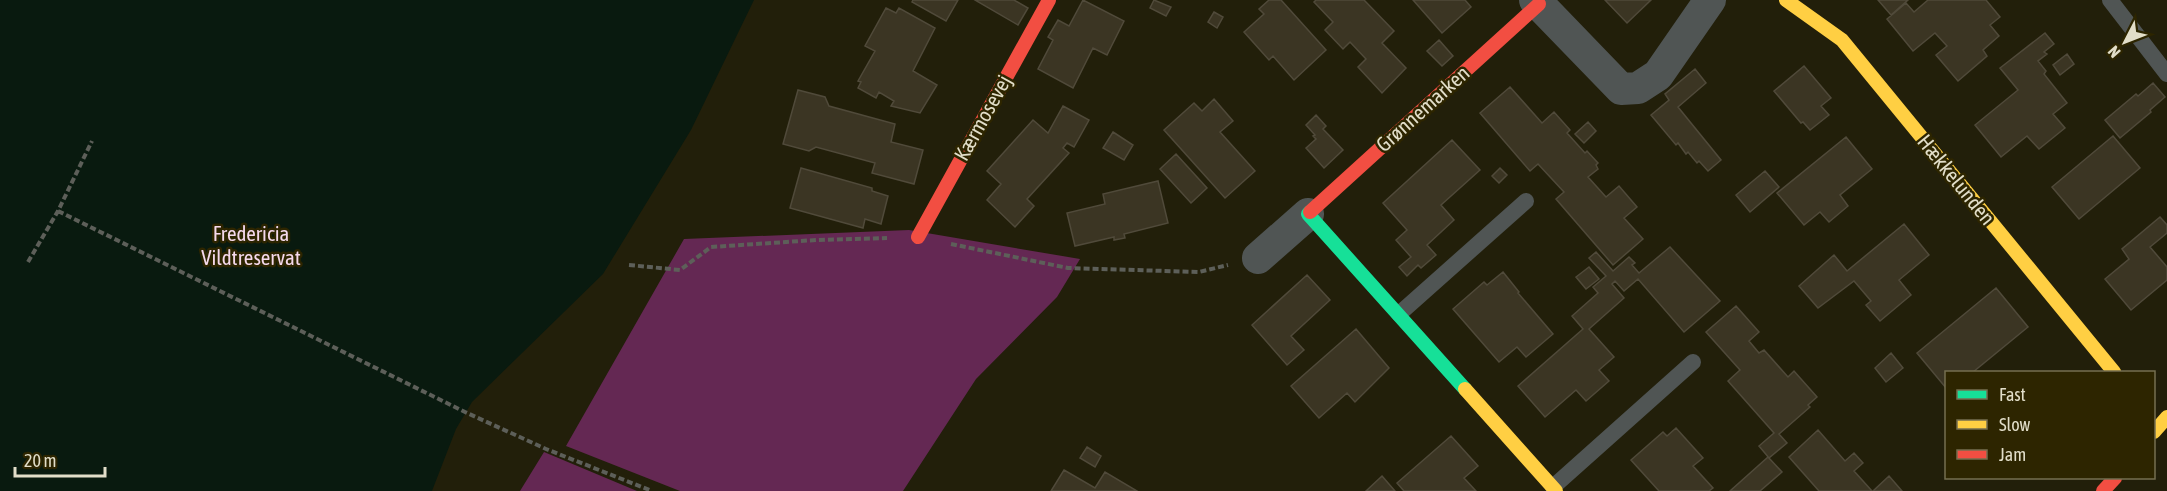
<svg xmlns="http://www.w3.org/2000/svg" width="2167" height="491" viewBox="0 0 2167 491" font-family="'Asap Condensed',sans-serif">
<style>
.green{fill:#642853}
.water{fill:#091a0f}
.building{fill:#3b3523;stroke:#504a3a;stroke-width:1.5}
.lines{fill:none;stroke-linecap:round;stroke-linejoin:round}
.path{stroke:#5d5f59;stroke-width:4;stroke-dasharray:6 3;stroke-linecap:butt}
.lane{stroke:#505554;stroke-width:16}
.street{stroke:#505554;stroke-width:32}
.fast{stroke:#16e098;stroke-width:14}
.slow{stroke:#ffcf43;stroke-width:14}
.jam{stroke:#f24e42;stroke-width:14}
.labels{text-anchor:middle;stroke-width:5;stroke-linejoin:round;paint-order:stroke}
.street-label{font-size:21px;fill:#e2dec9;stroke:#2d2500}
.park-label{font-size:21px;fill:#f5d9ec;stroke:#2d2500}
</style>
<rect width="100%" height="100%" fill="#221f0a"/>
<path class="green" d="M909,230L1080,259L1057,297L976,379L903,491H680L566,446L684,239Z
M544,452L637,491H520Z"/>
<path class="water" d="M0,0H754L691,130L603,274L472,402L456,429L432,491H0Z"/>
<path class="building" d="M913,0H958L946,21L912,2Z
M975,0H1014L1028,8L1018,25Z
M1083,0L1124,21L1107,55L1093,48L1073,88L1038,69L1053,40L1048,37L1058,20L1069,26Z
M1154,0L1171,7L1166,16L1150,8Z
M1269,0H1281L1326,50L1294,80L1273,56L1269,60L1244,32L1264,14L1259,9Z
M1316,0H1364L1394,31L1382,43L1406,68L1382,93L1358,67L1366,59L1350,42L1343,49L1325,30L1333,22L1314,2Z
M1413,0H1465L1471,7L1442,33Z
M1605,0H1651L1627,23Z
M1878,0H1908L1891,15Z
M1928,0H1986L2000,17L1990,25L1999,36L1983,50L1987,56L1958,81L1936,55L1947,46L1935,33L1913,51L1887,19L1906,3L1914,12Z
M886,8L896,13L899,8L935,28L913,71L937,85L920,113L891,106L894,101L879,92L876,98L858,88L861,82L858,81L875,51L865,46Z
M1214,12L1223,17L1217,28L1208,22Z
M2045,33L2054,44L2044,52L2047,54L2038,61L2046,71L2044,74L2067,103L2053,114L2065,128L2039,149L2027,136L2001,157L1975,125L2018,90L2000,68Z
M1439,40L1453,56L1442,66L1427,51Z
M2067,54L2074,64L2060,75L2053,65Z
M1804,66L1831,98L1821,106L1829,115L1810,130L1803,122L1801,123L1774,91Z
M1695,69L1706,83L1678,107L1721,160L1708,171L1699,161L1697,163L1688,152L1686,154L1678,143L1676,145L1651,115L1669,100L1665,94Z
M2153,83L2165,97L2150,110L2151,112L2120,138L2105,120L2136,94L2138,96Z
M1510,87L1542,123L1554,112L1570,130L1567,133L1585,153L1587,151L1598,163L1596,165L1598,169L1588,177L1606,197L1619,186L1637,207L1624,218L1643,239L1613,265L1556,199L1564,192L1538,164L1530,171L1480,113Z
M798,90L825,97L829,106L895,124L891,142L923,150L914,184L872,173L875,163L816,147L809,151L783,144Z
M1214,99L1233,121L1220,132L1255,171L1225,198L1164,130L1194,103L1202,111Z
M1063,106L1089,120L1074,147L1067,143L1063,148L1069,153L1027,199L1034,206L1015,227L987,200L1001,184L987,171L1033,120L1048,133Z
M1316,115L1326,126L1323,129L1343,150L1324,168L1306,148L1316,139L1313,136L1315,135L1306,125Z
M1588,122L1596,131L1584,143L1575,134Z
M1113,132L1133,145L1124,160L1103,148Z
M2113,136L2140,168L2079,219L2052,187Z
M1846,137L1872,169L1840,195L1848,206L1829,222L1820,212L1804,225L1777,193Z
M1452,140L1480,170L1441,205L1454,220L1427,245L1436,255L1421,268L1418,265L1407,276L1399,267L1411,257L1396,240L1407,230L1383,203Z
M1176,154L1207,188L1191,203L1160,169Z
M801,168L872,188V191L888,196L881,224L865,219L863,228L790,208Z
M1500,168L1507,175L1499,183L1492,176Z
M1765,171L1779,187L1750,212L1736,195Z
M1158,181L1168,223L1124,234L1125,238L1114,240V237L1075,246L1067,213L1105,204L1103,194Z
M2160,217L2167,225V233L2150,247L2167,267V280L2131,310L2105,279L2129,259L2122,249Z
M1904,224L1929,255L1899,280L1911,295L1880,321L1866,305L1871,301L1854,281L1818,308L1799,286L1834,255L1847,271Z
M1670,247L1720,301L1684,332L1638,279L1624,291L1615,281L1612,284L1624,298L1589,329L1614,357L1599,370L1609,381L1586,401L1576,390L1545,417L1518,386L1583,329L1572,316L1598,293L1593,287L1606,276L1589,258L1596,252L1613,271L1629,257L1635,263L1632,265L1639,273Z
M1589,267L1599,279L1586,289L1576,277Z
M1503,272L1519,292L1518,293L1553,334L1526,357L1517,347L1499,362L1453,309L1484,282L1487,285Z
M1307,275L1330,300L1291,336L1304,350L1287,365L1252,325Z
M1996,288L2028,327L1973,372H1946V388L1917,353Z
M1736,306L1759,332L1749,341L1759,353L1764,350L1788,377L1794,371L1817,397L1808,405L1810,407L1779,434L1787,443L1769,458L1759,446L1774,433L1728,381L1740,370L1706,332Z
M1356,329L1389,368L1355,402L1347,393L1319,418L1291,386Z
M1891,353L1903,368L1886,382L1875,368Z
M1676,428L1703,458L1693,466L1713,488L1709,491H1659L1631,460L1663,432L1667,436Z
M1818,430L1845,461L1854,453L1863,463L1854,471L1872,491H1819L1789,457Z
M1451,436L1478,466L1464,478L1476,491H1404L1397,483Z
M1087,447L1101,456L1095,467L1080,458Z
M1768,457L1782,472L1760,491H1730Z
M1064,470L1095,488L1105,472L1137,491H1051Z
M1382,476L1395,491H1366Z
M1889,476L1902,491H1873Z"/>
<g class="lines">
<path class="path" d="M58,211L465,412L546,449L652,491
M951,244L1068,268L1199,272L1228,265
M28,262L58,211L92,141
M629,265L680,270L711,247L816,240L887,238"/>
<path class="lane" d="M2110,0L2167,74
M1399,314L1526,201
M1553,487L1693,362"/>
<path class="street" d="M1535,0L1621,89L1638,88L1658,75L1710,0
M1258,258L1308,214"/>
<path class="fast" d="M1310,212L1308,214L1465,389"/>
<path class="slow" d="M1786,0L1842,40L2114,372
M1465,389L1556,491
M2154,432L2167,417"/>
<path class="jam" d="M1310,212L1539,4
M918,237L1049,0
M2103,491L2115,478"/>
</g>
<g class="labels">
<g class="street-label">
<text transform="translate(1423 109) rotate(-42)" y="7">Grønnemarken</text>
<text transform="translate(983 118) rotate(-61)" y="7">Kærmosevej</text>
<text transform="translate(1956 180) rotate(51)" y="7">Hækkelunden</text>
</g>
<g class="park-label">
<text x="251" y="241">Fredericia<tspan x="251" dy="24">Vildtreservat</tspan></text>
</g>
</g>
<rect x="1945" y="371" width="210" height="108" fill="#2d2500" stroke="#756f50" stroke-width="1.5"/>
<rect x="1957" y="390" width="30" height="9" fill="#16e098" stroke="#756f50" stroke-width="1.5"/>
<text x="1999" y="401" font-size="18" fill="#e2dec9">Fast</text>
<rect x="1957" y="420" width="30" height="9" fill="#ffcf43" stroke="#756f50" stroke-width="1.5"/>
<text x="1999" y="431" font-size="18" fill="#e2dec9">Slow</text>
<rect x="1957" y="450" width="30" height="9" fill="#f24e42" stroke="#756f50" stroke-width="1.5"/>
<text x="1999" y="461" font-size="18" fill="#e2dec9">Jam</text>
<g transform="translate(2125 42) rotate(228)" stroke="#2d2500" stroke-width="4.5" paint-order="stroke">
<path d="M0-4.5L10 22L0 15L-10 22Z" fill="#e2dec9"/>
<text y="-9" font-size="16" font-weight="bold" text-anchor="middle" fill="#e2dec9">N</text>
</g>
<path d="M15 467v9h90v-9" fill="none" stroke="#e2dec9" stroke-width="3"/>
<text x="24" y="467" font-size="18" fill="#e2dec9" stroke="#2d2500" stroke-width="4.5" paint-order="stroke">20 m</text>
</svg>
